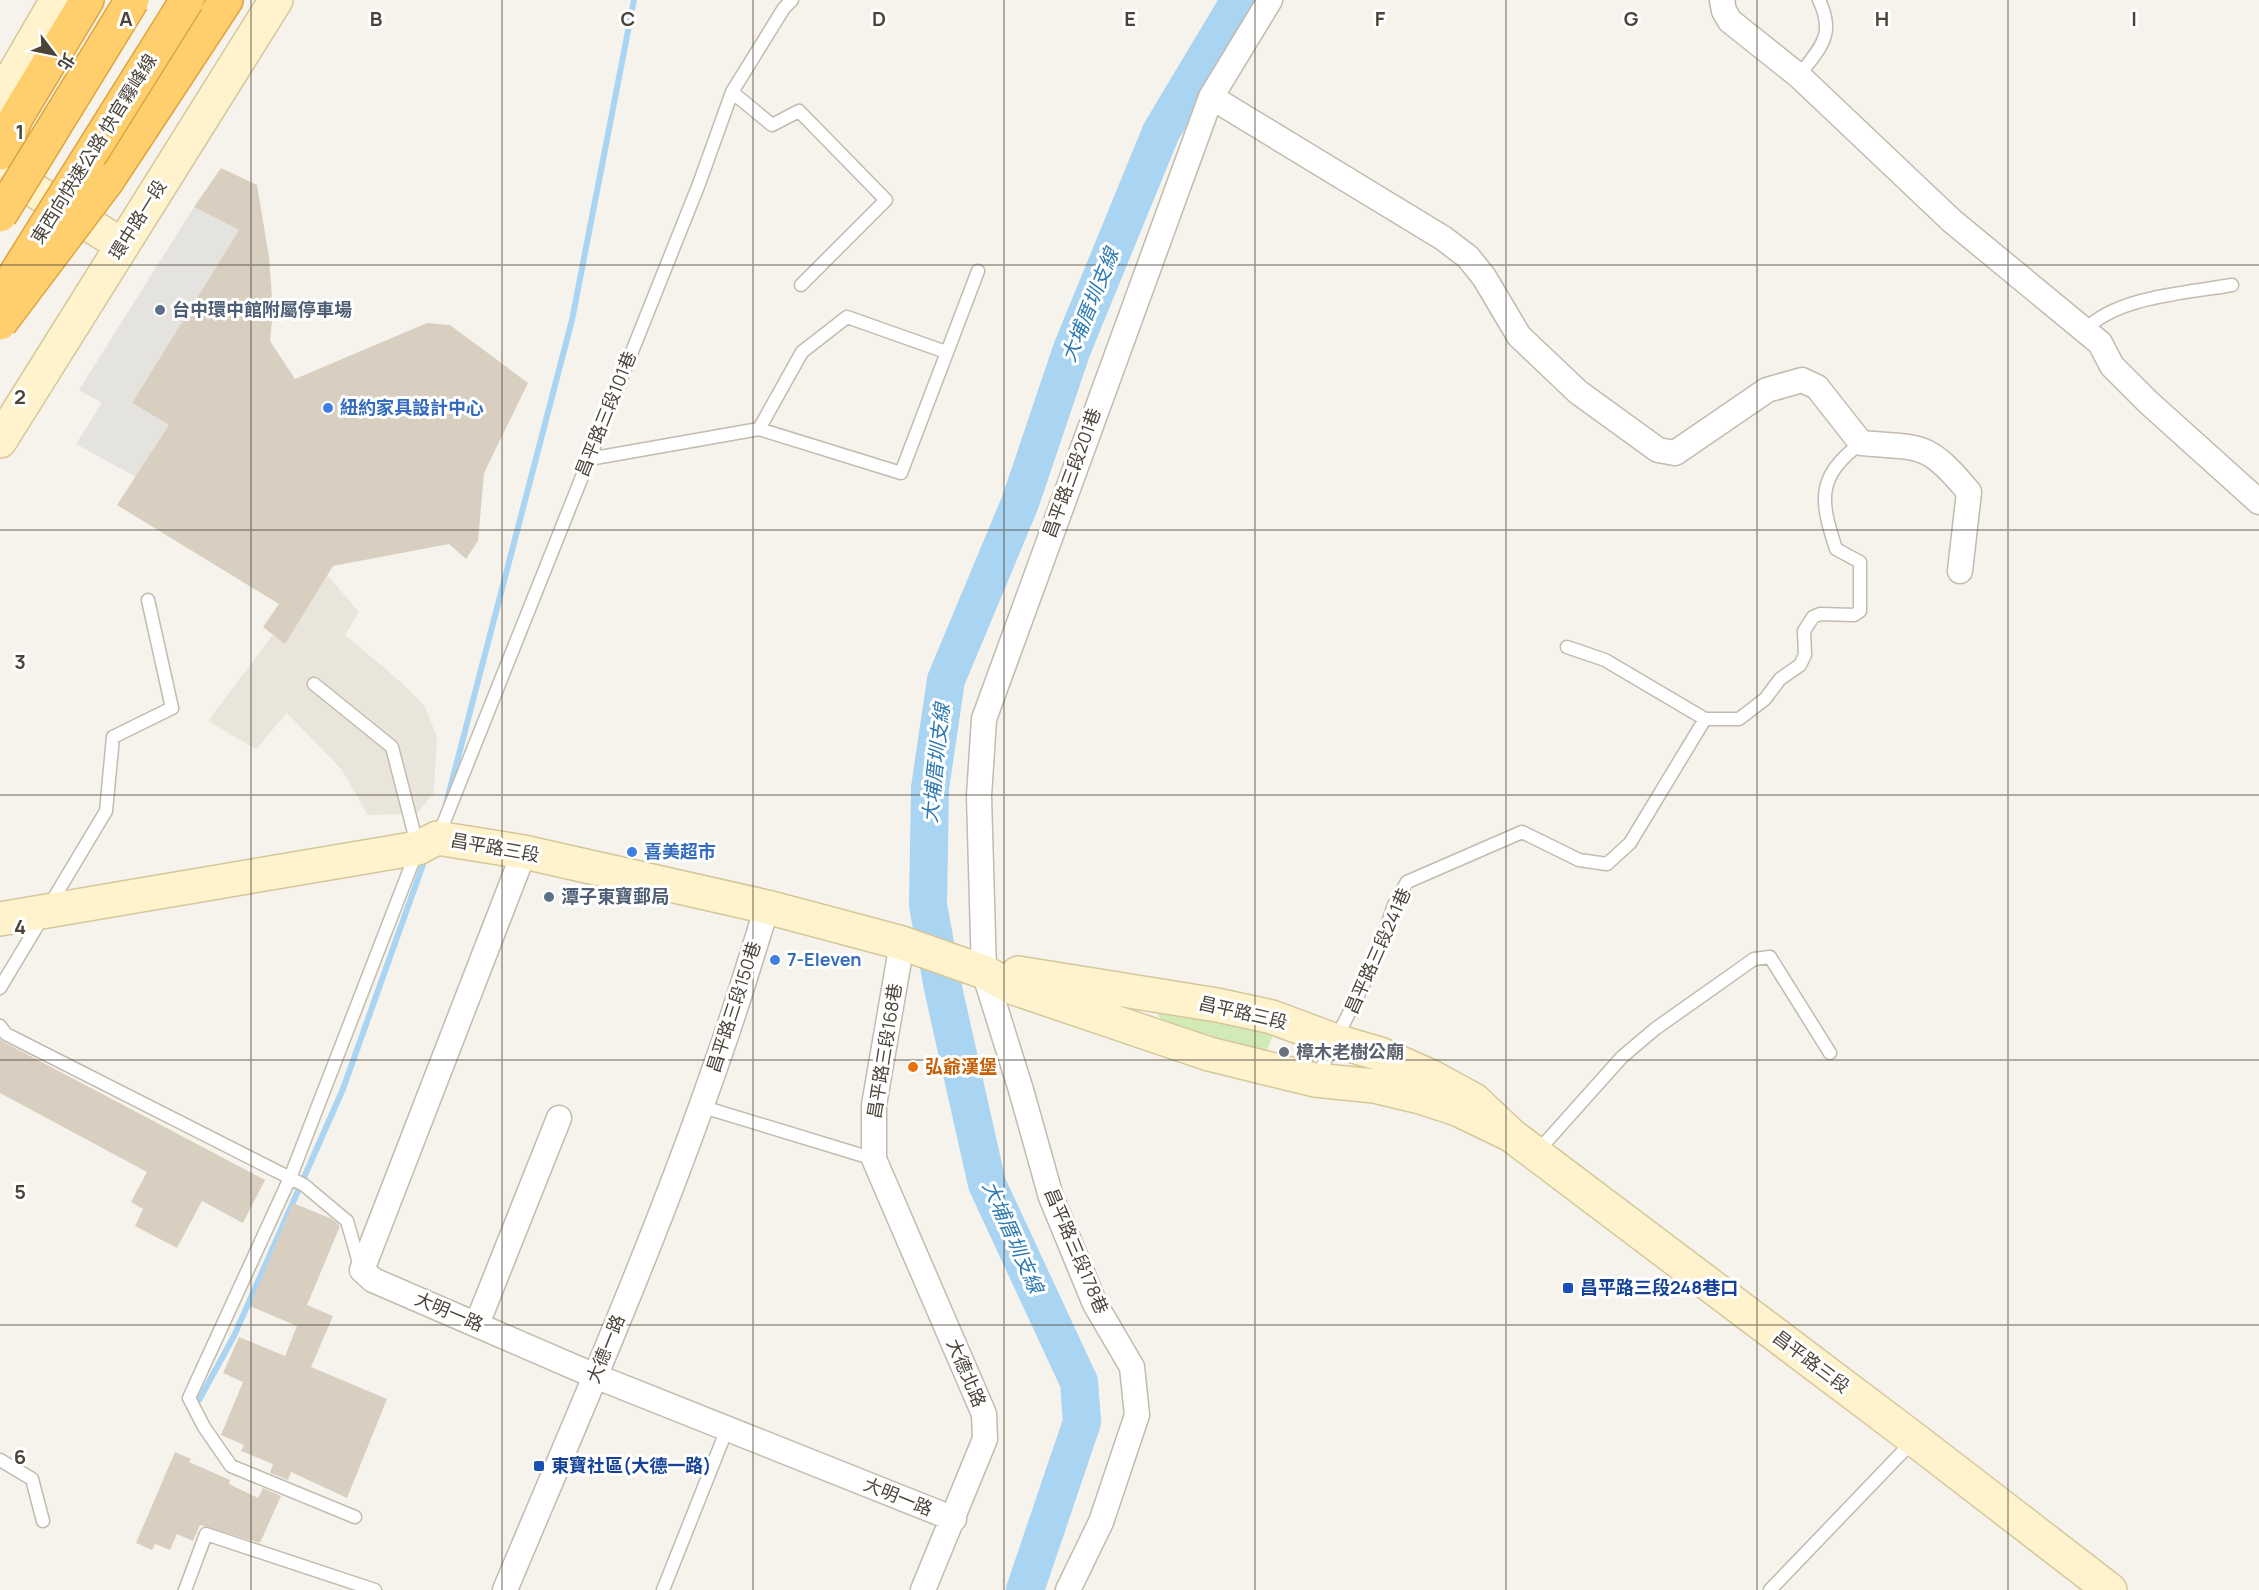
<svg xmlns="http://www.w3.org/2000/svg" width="2259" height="1590" viewBox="0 0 2259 1590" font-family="Manrope,'Noto Sans TC',sans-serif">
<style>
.residential{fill:#eae5da}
.green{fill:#d2eab5}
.parking{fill:#e5e3e0}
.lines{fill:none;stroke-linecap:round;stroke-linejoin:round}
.stream{stroke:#a9d4f2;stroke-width:6}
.river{stroke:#a9d4f2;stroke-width:38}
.building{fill:#d8cfc1}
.lane-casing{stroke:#c2bbae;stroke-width:15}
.street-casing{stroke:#c2bbae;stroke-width:27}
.secondary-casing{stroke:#d6c79b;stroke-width:36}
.highway-casing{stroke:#e0a43c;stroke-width:36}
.lane{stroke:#fff;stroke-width:12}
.street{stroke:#fff;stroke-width:24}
.secondary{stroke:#fff3cd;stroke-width:33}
.highway{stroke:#ffcf6e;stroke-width:33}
.highway-bridge-casing{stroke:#e0a43c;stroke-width:36;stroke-linecap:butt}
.highway-bridge{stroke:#ffcf6e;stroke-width:33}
.grid{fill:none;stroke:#4b4439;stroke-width:1.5;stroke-opacity:0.55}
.service-dot{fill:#5c6f8a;stroke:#fff;stroke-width:2}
.shop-dot{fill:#3f7fe0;stroke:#fff;stroke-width:2}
.worship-dot{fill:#6b7280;stroke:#fff;stroke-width:2}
.food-dot{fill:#e8710a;stroke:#fff;stroke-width:2}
.transit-dot{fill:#1a4fb4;stroke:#fff;stroke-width:2}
.labels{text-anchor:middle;stroke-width:6;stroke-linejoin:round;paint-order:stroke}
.street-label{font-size:18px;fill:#4b4439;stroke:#fff}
.service-label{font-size:18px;font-weight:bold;fill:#4e5e75;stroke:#fff;text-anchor:start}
.shop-label{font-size:18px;font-weight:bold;fill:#366cbe;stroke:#fff;text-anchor:start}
.worship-label{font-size:18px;font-weight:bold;fill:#5b616d;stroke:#fff;text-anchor:start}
.food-label{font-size:18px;font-weight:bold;fill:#c56008;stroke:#fff;text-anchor:start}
.transit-label{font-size:18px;font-weight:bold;fill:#164399;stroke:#fff;text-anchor:start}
.water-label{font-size:20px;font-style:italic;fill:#2e7ab2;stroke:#fff}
.grid-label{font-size:20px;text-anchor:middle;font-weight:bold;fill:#4b4439;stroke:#fff;stroke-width:6;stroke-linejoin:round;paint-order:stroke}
</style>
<rect width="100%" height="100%" fill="#f6f3ec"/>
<path class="residential" d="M322,569L359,612L345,635L401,682L425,707L437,737L434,792L417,814L368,815L342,770L287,713L256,749L208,721Z"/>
<path class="green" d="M1166,1008L1276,1027L1265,1056L1161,1020L1157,1012Z"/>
<path class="parking" d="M194,207L239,230L132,403L169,425L136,477L76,444L102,403L79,390Z"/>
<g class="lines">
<path class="stream" d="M446,804L572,320L634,0
M199,1400L234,1336L343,1089L426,856"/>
<path class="river" d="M1025,1590L1082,1422L1079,1382L987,1184L943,988L928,905L930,788L946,680L1020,503L1072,349L1161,132L1240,0"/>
</g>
<path class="building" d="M221,168L257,185L269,257L273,310L270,341L295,379L427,323L450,325L528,383L484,473L478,541L466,559L449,544L333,566L285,644L263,627L279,604L117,505L169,425L132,403L239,230L194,207Z
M0,1040L265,1180L243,1223L202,1201L177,1248L135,1226L143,1209L131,1202L147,1172L0,1093Z
M293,1203L332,1219L340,1226L307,1305L333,1316L311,1367L387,1399L347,1498L291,1472L288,1480L270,1473L273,1464L241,1451L244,1445L221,1435L243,1382L223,1373L239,1337L285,1356L297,1326L250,1306Z
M175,1452L191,1459L189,1462L230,1480L229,1484L258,1498L263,1488L281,1496L260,1543L200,1525L193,1541L177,1534L170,1550L155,1544L152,1550L136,1543Z"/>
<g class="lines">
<g class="lane-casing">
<path id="lane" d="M1799,76C1820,47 1836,36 1819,0
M732,92L772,125L799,111L886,200L801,285
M2085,330C2117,296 2188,293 2232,285
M759,429L901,473L978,271
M589,459L759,429L802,352L847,317L946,352
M1567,647L1605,660L1705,719H1739L1765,699L1780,679L1800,665L1805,655L1804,631L1813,617L1820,614L1854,615L1860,611V562L1836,549C1820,500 1816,477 1861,443
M314,684L392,747L418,848L290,1178L189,1398L204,1427L231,1466L355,1517
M438,837L699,184L732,92L784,8L792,0
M0,988L106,811L113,737L172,708L148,600
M0,1026L6,1034L304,1185L347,1221L360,1266
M1316,1079L1375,961L1394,905L1407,882L1522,832L1579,860L1607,864L1630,843L1705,719
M700,1106L874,1159
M1537,1152L1622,1057L1655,1029L1754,959L1770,957L1830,1053
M0,1460L32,1479L43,1521
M185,1590L206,1534L375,1590
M663,1590L727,1429
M1770,1590L1914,1440"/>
</g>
<g class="street-casing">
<path id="street" d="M1722,0L1724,11L1730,21L1799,76L1952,221L2100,343L2112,366L2148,402L2259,502
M1211,97L1443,238L1468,257L1484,277L1519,336L1578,392L1658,450L1675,453L1767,390L1802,380L1817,387L1861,443C1923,448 1927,442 1969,492L1960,571
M524,852L362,1270L373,1280L595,1376L954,1519
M902,943L874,1105V1159L984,1414L985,1439L923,1590
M477,1324L559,1118
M505,1590C579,1414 656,1239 718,1059C736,1009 751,958 767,907
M1068,1590L1101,1522L1137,1415L1132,1367L1095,1304L1051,1197L1021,1090L984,972L979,796L984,719L1211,97L1270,0"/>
</g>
<g class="secondary-casing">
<path id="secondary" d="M0,98L57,0
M0,169L122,245
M0,441L276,0
M0,919L418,848L437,838L524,852L767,907L902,943L984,972L1011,987L1209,1054L1315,1080L1374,1086L1420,1097L1457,1109L1511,1135
M1018,973L1217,1005L1272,1017L1336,1041L1380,1054L1430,1076L1474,1100L1511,1135L1914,1439L2110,1590"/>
</g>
<g class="highway-casing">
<path id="highway" d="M0,153L17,116L87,0
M107,181L226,0"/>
</g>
<use href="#lane" class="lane"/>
<use href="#street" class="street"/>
<use href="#secondary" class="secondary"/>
<use href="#highway" class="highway"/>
<g class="highway-bridge-casing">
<path id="highway-bridge" d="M0,215L132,0
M0,299L187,0
M0,323L107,181"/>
</g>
<use href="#highway-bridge" class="highway-bridge"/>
</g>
<path class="grid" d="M251,0V1590M502,0V1590M753,0V1590M1004,0V1590M1255,0V1590M1506,0V1590M1757,0V1590M2008,0V1590M0,265H2259M0,530H2259M0,795H2259M0,1060H2259M0,1325H2259"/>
<g class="service-dot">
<circle cx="160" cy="310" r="6"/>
<circle cx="549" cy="897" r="6"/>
</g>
<g class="shop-dot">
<circle cx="328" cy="408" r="6"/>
<circle cx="632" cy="852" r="6"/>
<circle cx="775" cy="960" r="6"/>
</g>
<circle class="worship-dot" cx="1284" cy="1052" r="6"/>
<circle class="food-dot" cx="913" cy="1067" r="6"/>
<g class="transit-dot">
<rect x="1562" y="1282" width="12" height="12" rx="3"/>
<rect x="533" y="1460" width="12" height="12" rx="3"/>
</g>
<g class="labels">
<g class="street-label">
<text transform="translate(94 149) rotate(-58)" y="6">東西向快速公路 快官霧峰線</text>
<text transform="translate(138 220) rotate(-58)" y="6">環中路一段</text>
<text transform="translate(606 414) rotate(-68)" y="6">昌平路三段101巷</text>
<text transform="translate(1072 473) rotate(-70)" y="6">昌平路三段201巷</text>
<text transform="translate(495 848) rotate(10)" y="6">昌平路三段</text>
<text transform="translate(1378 951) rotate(-66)" y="6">昌平路三段241巷</text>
<text transform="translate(734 1007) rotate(-72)" y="6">昌平路三段150巷</text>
<text transform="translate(1243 1013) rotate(13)" y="6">昌平路三段</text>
<text transform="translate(885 1051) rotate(-81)" y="6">昌平路三段168巷</text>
<text transform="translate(1076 1251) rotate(67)" y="6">昌平路三段178巷</text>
<text transform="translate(449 1312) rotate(23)" y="6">大明一路</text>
<text transform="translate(606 1349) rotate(-68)" y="6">大德一路</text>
<text transform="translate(1811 1362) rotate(37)" y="6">昌平路三段</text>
<text transform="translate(966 1373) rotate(67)" y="6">大德北路</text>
<text transform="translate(898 1497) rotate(22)" y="6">大明一路</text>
</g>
<g class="service-label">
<text x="172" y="316">台中環中館附屬停車場</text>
<text x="561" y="903">潭子東寶郵局</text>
</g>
<g class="shop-label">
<text x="340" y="414">紐約家具設計中心</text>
<text x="644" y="858">喜美超市</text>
<text x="787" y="966">7-Eleven</text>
</g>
<g class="worship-label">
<text x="1296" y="1058">樟木老樹公廟</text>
</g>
<g class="food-label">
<text x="925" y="1073">弘爺漢堡</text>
</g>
<g class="transit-label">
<text x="1580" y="1294">昌平路三段248巷口</text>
<text x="551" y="1472">東寶社區(大德一路)</text>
</g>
<g class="water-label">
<text transform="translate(1090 305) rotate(-68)" y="7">大埔厝圳支線</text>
<text transform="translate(936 763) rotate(-84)" y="7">大埔厝圳支線</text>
<text transform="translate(1013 1237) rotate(66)" y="7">大埔厝圳支線</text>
</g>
</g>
<g class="grid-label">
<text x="126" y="26">A</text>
<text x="376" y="26">B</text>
<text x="628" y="26">C</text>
<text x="879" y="26">D</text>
<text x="1130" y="26">E</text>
<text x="1380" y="26">F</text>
<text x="1631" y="26">G</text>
<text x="1882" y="26">H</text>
<text x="2134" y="26">I</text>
<text x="20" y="139">1</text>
<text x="20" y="404">2</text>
<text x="20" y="669">3</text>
<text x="20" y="934">4</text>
<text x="20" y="1199">5</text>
<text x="20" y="1464">6</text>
</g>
<g transform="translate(54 54) rotate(122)" stroke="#ffffff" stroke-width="4.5" paint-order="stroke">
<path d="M0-4.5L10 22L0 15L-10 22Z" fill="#4b4439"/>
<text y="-9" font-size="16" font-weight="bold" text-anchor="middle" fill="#4b4439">北</text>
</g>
</svg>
